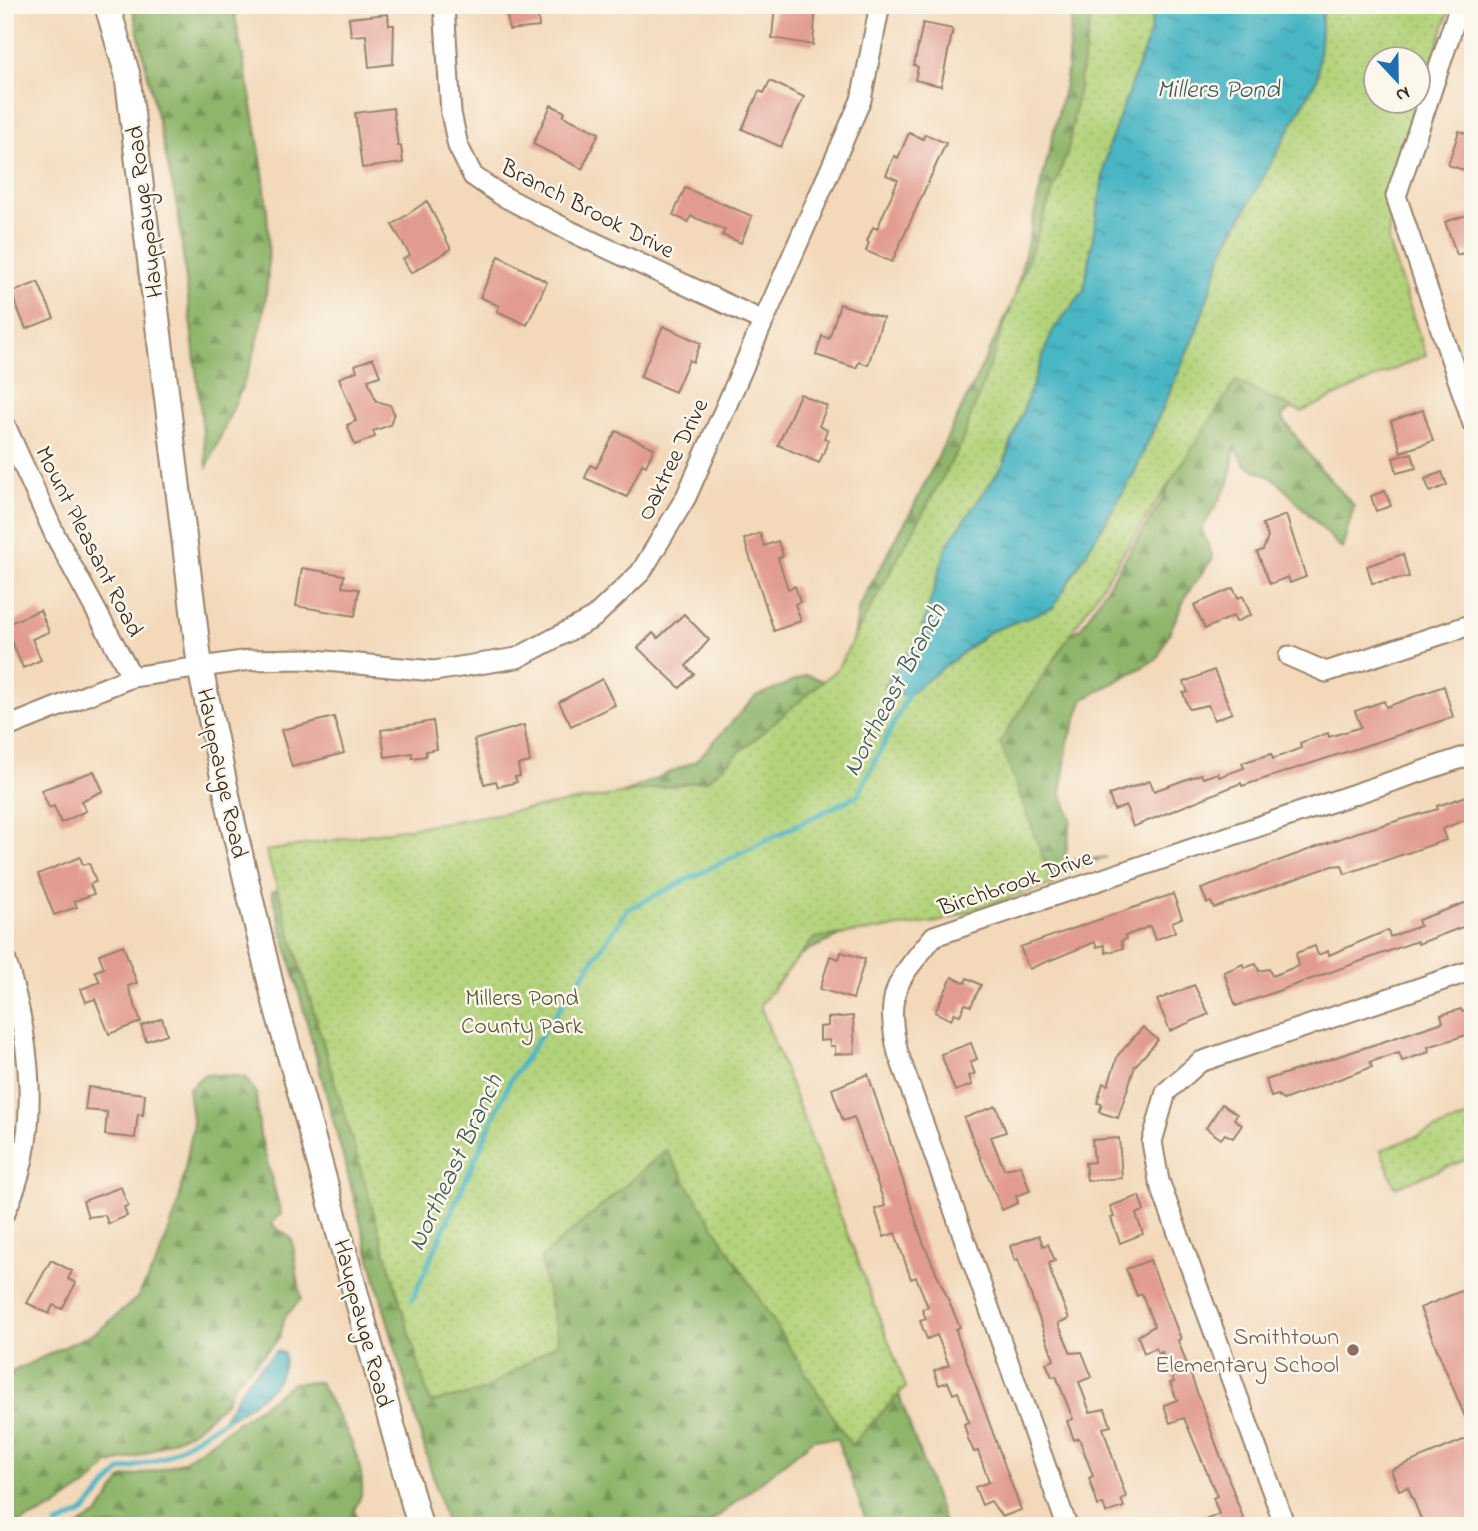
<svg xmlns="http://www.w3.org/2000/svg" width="1478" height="1531" viewBox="0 0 1478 1531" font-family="'Indie Flower',sans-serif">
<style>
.forest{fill:url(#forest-firs);stroke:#647044;stroke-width:2}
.park{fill:url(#park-dots);stroke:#777e4c;stroke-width:2;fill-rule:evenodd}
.water{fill:url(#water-ripples);stroke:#427071;stroke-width:2}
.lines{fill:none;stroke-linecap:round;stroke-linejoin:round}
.stream{stroke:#49b6c4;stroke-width:5}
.building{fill:#e29b91}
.minor-casing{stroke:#97826c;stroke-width:23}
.major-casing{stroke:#97826c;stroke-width:28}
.minor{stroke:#fff;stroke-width:19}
.major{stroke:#fff;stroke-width:24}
.education-dot{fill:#8d6e63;stroke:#fbf7ec;stroke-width:2.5}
.labels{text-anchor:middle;stroke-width:5;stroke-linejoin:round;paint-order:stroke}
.street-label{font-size:24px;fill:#3b2a1e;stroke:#fbf7ec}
.park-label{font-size:24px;fill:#595435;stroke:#fbf7ec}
.education-label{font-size:24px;fill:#785e54;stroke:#fbf7ec;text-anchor:end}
.water-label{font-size:26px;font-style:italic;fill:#405b58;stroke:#fbf7ec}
</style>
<defs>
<pattern id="forest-firs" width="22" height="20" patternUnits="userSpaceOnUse" patternTransform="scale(1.75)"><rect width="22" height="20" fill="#8eb56a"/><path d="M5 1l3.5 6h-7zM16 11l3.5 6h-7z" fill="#759357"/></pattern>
<pattern id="park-dots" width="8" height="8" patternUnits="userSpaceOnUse" patternTransform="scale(1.75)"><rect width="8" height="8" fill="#b3d37a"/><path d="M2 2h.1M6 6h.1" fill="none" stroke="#9bb569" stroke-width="1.8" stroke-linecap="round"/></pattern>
<pattern id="water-ripples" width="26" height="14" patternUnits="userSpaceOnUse" patternTransform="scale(1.75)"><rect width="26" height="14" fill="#49b6c4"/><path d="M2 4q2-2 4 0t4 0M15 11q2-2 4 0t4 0" fill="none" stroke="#3e949f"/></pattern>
</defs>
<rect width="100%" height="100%" fill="#fbf7ec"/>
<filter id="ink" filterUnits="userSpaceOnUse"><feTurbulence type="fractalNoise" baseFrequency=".0143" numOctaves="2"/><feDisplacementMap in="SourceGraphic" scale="14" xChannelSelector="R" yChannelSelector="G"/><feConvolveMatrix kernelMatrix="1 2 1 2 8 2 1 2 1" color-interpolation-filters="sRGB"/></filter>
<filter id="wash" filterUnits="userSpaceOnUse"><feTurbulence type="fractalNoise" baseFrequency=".00686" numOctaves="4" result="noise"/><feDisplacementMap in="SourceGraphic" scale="28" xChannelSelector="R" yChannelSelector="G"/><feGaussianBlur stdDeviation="1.57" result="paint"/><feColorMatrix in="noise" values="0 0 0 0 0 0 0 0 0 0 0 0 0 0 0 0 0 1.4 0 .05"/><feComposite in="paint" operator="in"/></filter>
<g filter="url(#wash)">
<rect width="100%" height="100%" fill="#f3d9ba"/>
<path class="forest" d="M132,5H233C251,109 282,217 262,322C252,373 227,420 207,467L178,210Z
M1073,5H1147L1080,286L853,645L859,606L914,506L1014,300L1066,80Z
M1334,5L1418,60H1376V102L1343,372L1281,416L1313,460L1354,506L1342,549L1276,480L1245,465L1235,447L1229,483L1202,529L1213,558L1187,594L1157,659L1084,699L1068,742L1061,792L1071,819L1065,861L1107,857L923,920L865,925L811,949L774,972L751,1007L832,1204L945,1526H868L837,1439H814L706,1526H447L379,1291L272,892L324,868L610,799L696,761L755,697L807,675L831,684L1011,672L1081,628L1161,502L1189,443Z
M205,1074L245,1077L256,1094L260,1135L281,1214L271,1224L292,1239L301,1299L285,1317L280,1336L274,1344L234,1384L226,1402L193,1431L137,1457L109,1464L89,1484L52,1509L14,1525L5,1526V1375L98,1331L137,1298L159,1258L178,1206L193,1126L188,1089Z
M320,1382C335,1415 363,1450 362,1489C362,1496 357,1504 354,1510L361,1526H79L98,1514L123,1478L159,1470L184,1461L293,1383Z"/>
<path class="park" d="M1093,5H1451L1392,185L1388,242L1426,355L1301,412L1236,381L1000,742L1053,884L938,922L814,938L760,1005L906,1387L851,1445L666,1150L540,1259L559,1342L481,1392L430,1402L266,851L707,780L837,669L961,444L1068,150ZM1376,60H1418V102H1376Z
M1473,1115V1157L1395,1187L1381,1150Z"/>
<path class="water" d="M1154,5H1323L1317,79L1224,249L1196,332L1133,476L1053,608L989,632L907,696L883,688L920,636L947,545L1003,465L1052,332L1084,290L1108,148L1150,33Z
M276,1351L284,1353C289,1387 242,1408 220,1425L245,1383Z"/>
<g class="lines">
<path class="stream" d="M412,1300L510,1081L628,909L858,795L909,693
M56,1526L84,1512L120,1471L165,1457L224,1420"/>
</g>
<g id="blocks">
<path class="building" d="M506,5H537L539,27L509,30Z
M775,5H816L813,45L772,38Z
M388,14L389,25H394L393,64L369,67L366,35L351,36L349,18Z
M923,23L953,29L941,86L915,80L918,67L914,65Z
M770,81L804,97L781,147L742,129L759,91L764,93Z
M551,105L565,112L563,116L599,133L582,169L533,144Z
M393,108L398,146H401L403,163L362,168L355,113Z
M1459,131L1473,136V173L1448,165Z
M909,133L923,139L925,134L946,143L892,262L866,251L869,242L867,241L873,227L877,229L898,180L886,175L894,156L898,158Z
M685,188L752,216L741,243L722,235L725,230L691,216L688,222L673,215Z
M427,201L451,249L411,273L403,259L410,255L392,225Z
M1470,214L1473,250L1457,255L1445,222Z
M499,256L547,282L527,325L497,311L499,306L480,297Z
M38,282L54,318L26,329L11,293Z
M840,304L883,318L868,365L859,362L856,368L816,355L822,336L829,339Z
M663,326L701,343L693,362L689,360L675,392L640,377Z
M373,358L380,376L368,380L376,401L390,405L394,413L390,425L373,431L375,437L355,445L347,425L356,421L339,378L357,371L355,365Z
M800,394L827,406L819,426L827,430L824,438L829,440L819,463L778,445Z
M1423,410L1433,441L1401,452L1391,421Z
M616,431L654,448L646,466L642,464L627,497L585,478L590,465L596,468Z
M1412,453L1416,468L1397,473L1393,458Z
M1442,472L1447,485L1430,492L1425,479Z
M1385,491L1391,506L1376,511L1371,496Z
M1286,515L1306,577L1290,583L1288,577L1270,584L1257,552L1263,550L1268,537L1262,524Z
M760,533L764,546L778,541L783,556L778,558L788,589L795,586L800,602L795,604L801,621L774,631L744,539Z
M1403,554L1409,577L1372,583L1367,566Z
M302,568L344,575L342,587L359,589L355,616L296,606Z
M1233,588L1238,598L1243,596L1251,615L1236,622L1233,616L1205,629L1194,605Z
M40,610L49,632L32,639L41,660L23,668L5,625Z
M684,614L709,640L686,666L694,674L680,688L638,648L653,633L658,638Z
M1214,670L1232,713L1214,720L1208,705L1189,709L1183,693L1188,692L1184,682Z
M602,679L615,705L571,726L559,702Z
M1444,686L1453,717L1242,786L1241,783L1133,827L1126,806L1114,810L1109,795L1150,781L1154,791L1201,774L1203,778L1218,773L1219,777L1244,768L1242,763L1271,754L1273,759L1301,748L1300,743L1328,733L1329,737L1361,727L1355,711L1384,701L1386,707Z
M334,717L344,753L292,767L281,730Z
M433,721L437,749L426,751V756L412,758V753L385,757L381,730Z
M524,725L530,762L518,765L520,776L515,777L517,782L498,787L496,781L484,784L474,740Z
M94,771L103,791L81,801L86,811L61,823L54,806L49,808L41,790Z
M1473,794V817L1442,829L1446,840L1345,874L1342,865L1332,866L1214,908L1211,902L1207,903L1201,889L1355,833L1438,809L1437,806Z
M80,857L83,865L89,863L96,882L90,884L94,894L74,901L77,907L54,915L38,874Z
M1173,894L1182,918L1172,922L1175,932L1155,940L1150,926L1125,936L1126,939L1121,941L1123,948L1106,953L1104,945L1097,947L1095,942L1029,969L1020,947Z
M1473,900V923L1418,944L1417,941L1236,1006L1229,988L1224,972L1243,964L1244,968L1256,964L1259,971L1269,969L1272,976L1298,966L1296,953L1315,946L1318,955L1328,951L1329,955L1388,930L1390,937L1420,926L1418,920Z
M123,945L137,983L128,986L141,1022L109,1034L95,999L86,1002L81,989L100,982L95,971L104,968L99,954Z
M841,952L865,959L853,999L820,989L830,956L839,959Z
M952,977L965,983L967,978L981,985L971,1006L965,1004L960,1015L954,1013L951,1020L935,1012Z
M1194,985L1209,1014L1170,1031L1157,1000Z
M1461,1009L1462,1012L1473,1009V1033L1428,1047L1429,1052L1402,1061L1399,1053L1370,1062L1372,1067L1283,1100L1278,1095L1271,1097L1266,1080L1443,1022L1441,1015Z
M853,1016L855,1053L835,1054V1046H830L829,1040L820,1041V1027L828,1026V1018Z
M162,1018L167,1034L146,1041L141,1026Z
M1143,1027L1158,1040L1135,1066L1118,1118L1099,1112L1102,1104L1097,1103L1103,1083L1108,1085L1118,1055Z
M971,1043L977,1059L970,1062L975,1074L969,1076L972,1085L955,1091L941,1054Z
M868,1074L923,1242L960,1327L956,1329L958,1337L1021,1510L1002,1517L991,1501L982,1505L975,1487L989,1482L978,1451L974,1452L968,1439L964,1424L969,1422L958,1392L953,1394L948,1382L939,1385L934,1371L949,1365L937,1335L927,1339L920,1321L926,1319L922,1309L928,1307L916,1277L911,1279L895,1233L884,1237L875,1209L885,1206L883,1199L854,1117L843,1121L832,1089Z
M88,1087L145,1094L143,1115L138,1114L135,1138L105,1135L107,1112L85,1110Z
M1222,1104L1237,1114L1234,1119L1242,1125L1233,1138L1225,1134L1221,1139L1206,1128Z
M996,1106L1006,1132L991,1137L1004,1169L1021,1166L1030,1191L1016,1196L1018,1203L1002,1210L964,1118Z
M1119,1138L1122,1178L1087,1181L1085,1163L1094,1162L1092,1140Z
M121,1187L128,1206L124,1207L127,1216L108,1224L105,1215L88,1217L83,1201Z
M1139,1196L1144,1211L1136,1214L1143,1234L1120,1243L1111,1218L1114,1217L1110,1206Z
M1039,1235L1043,1246L1048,1244L1055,1261L1049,1263L1051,1273L1069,1319L1058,1323L1071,1353L1082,1352L1092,1377L1079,1382L1090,1412L1105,1409L1111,1426L1103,1428L1126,1497L1121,1499L1124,1507L1106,1513L1103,1504L1098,1506L1089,1478L1093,1476L1079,1438L1074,1440L1067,1421L1073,1419L1056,1376L1052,1377L1046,1363L1054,1360L1018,1259L1015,1261L1010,1246Z
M51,1260L72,1271L68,1279L76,1283L62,1309L53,1305L49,1314L27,1303Z
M1150,1260L1181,1339L1178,1340L1246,1526H1192L1219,1514L1213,1498L1217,1496L1184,1418L1170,1423L1164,1405L1177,1400L1170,1383L1174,1382L1162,1352L1158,1354L1156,1348L1144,1353L1138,1336L1154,1326L1142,1294L1137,1296L1126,1269Z
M1473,1286V1434H1472L1420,1308Z
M1473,1436V1526H1424L1408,1487L1399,1490L1391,1470Z"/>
</g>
</g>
<g filter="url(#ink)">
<use href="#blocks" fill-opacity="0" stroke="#97826c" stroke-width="2"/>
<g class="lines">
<g class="minor-casing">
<path id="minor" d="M444,5L451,113L458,146L473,176L501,195L570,231L763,321
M1460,5L1396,196L1473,424
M5,425L55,535L132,677
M1289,656L1326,672L1473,624
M5,728L132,677L250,660L304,659L434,671L517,658L593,618L641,572L686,497L861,100L880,5
M5,958C31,1039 43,1133 5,1212
M1067,1526L898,1053C884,992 897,981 934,936L1473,754
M1285,1526L1159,1181L1152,1142L1166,1092L1200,1062L1473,970"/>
</g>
<g class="major-casing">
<path id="major" d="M107,5L127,73L200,667L233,824L274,998L420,1526"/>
</g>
<use href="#minor" class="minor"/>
<use href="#major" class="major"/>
</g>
</g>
<circle class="education-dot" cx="1353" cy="1350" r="7"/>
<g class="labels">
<g class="street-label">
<text transform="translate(588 208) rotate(27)" y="8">Branch Brook Drive</text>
<text transform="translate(144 212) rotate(-97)" y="8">Hauppauge Road</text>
<text transform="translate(672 459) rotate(-64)" y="8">Oaktree Drive</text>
<text transform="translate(90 541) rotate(63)" y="8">Mount Pleasant Road</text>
<text transform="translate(223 773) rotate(78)" y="8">Hauppauge Road</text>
<text transform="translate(1015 882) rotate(-19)" y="8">Birchbrook Drive</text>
<text transform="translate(364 1323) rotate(75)" y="8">Hauppauge Road</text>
</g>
<g class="park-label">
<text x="522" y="1005">Millers Pond<tspan x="522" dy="28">County Park</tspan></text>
</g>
<g class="education-label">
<text x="1339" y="1344">Smithtown<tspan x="1339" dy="28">Elementary School</tspan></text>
</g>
<g class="water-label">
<text x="1218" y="97">Millers Pond</text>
<text transform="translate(893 689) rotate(-62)" y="9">Northeast Branch</text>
<text transform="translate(454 1162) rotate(-65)" y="9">Northeast Branch</text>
</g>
</g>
<rect width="1478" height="1531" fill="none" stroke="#fbf7ec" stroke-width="28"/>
<g transform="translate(1397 80) rotate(158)"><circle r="33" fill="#fbf7ec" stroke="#aea59a" stroke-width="2"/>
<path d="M0-5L12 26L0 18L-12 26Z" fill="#1f6fb2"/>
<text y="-10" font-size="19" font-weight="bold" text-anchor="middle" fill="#3b2a1e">N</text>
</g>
</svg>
